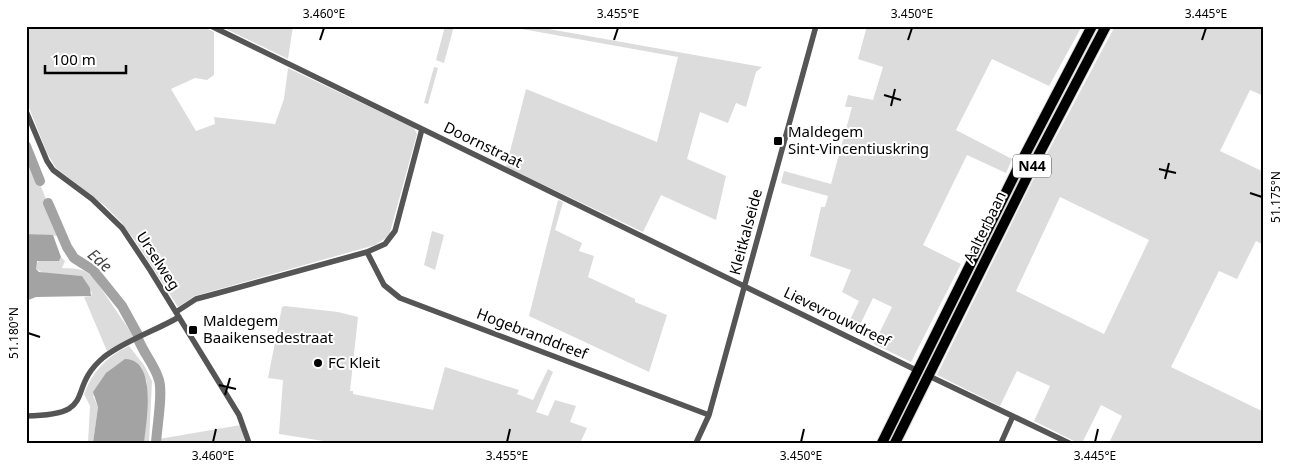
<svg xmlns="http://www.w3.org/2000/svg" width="1290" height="469" viewBox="0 0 1290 469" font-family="'Noto Sans',sans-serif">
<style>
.green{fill:#dcdcdc;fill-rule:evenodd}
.water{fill:#a3a3a3}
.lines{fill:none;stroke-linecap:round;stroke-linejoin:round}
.river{stroke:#a3a3a3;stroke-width:10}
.highway-casing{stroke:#dbdbdb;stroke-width:12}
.street{stroke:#555;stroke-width:5.5}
.highway{stroke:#000;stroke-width:10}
.ticks{fill:none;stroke:#000;stroke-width:2}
.poi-dot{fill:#000;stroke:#fff;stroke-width:2}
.labels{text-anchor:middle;stroke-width:4;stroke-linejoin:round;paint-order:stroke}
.shield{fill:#fff;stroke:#4c4c4c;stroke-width:1}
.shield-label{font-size:14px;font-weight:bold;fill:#000}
.poi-label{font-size:15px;fill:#000;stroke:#fff;text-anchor:start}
.street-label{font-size:15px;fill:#000;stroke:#fff}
.water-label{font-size:16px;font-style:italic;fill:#444;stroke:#fff}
.neatline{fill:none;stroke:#000;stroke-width:2}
.ticks-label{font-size:12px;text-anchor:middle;fill:#000}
</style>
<rect width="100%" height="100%" fill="#fff"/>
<path class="green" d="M26,26H202L214,32V75L207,80L195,78L171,89L196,131L215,124L214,117L275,124L284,99L288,68L414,128L417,134L389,236L375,245L195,296L178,307L136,242L121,222L104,205L56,168L47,153L26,100Z
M220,26H293L288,59Z
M445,26H454L444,63L436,60Z
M505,26H532L762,67L756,72L746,107L736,103L728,123L700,112L687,159L726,176L716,220L661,195L643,232L506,167L526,89L657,142L678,57Z
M867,26H1082L1049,86L992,59L956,130L1012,159L1006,173L967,155L923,245L961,264L911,362L874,344L892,307L873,298L857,331L847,326L859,301L842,292L851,270L810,256L821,207H825L828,196L781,183L784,171L831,184L852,107H845L848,95L873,100L883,67L858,59Z
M1115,26H1264V96L1250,90L1220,151L1264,172V245L1256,241L1237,279L1219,271L1171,367L1264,412V443H1109L1122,416L1101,405L1082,443H1078L1034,421L1050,386L1017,371L1000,406L937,375L1031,184ZM1060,197L1149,240L1104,334L1016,291Z
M434,67L438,68L428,104L424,103Z
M26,167H33L61,236L26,234Z
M558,200L563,202L555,230L582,243L579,251L594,256L588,277L635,299V302L667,315L649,372L529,316Z
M432,231L444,235L435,270L424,265Z
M61,257L65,261L62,268C75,269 83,267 94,278L130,331L133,336L130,338L107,351L84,297L91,296L92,293L82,276L43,273L36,269L35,264L40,260L59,261Z
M285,306L338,312L358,317L350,391H353V394L433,410L445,367L519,390L517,394L533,400L548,369L553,372L536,412L548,416L555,400L576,406L570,422L587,428L580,443H336L279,434L283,380L268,378L282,307Z
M129,346L144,365L152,381L149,443H144L147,382L141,366L93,396L98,407L93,443H88L90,406L84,394C93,371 107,356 129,346Z
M241,425L245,443H153V440Z"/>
<path class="water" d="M26,234L53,235L61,257L59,261H37L36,269L39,272L82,276L90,288L91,296L36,297L26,301Z
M125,359C158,359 146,423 144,443H93L98,407L93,392L106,373Z"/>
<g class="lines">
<path class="river" d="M26,146L40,181
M48,203L67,247L74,258L93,270L122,306L138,335
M139,341C145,355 155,366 159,380C163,394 157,426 156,443"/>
<g class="highway-casing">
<path id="highway" d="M882,443L1017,170L1092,26
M895,443L1028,175L1106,26"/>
</g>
<path class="street" d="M211,26L918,371
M26,111L47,161L53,170L92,199L122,228L150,270L239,415L249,443
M367,252L384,285L400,298L709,415
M176,312L196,299L211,295L367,252L385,244L395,231L422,129
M929,376L1069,443
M26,416C101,415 64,390 104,357C126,340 155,331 179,317
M696,443L709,415L816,26
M1001,443L1013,416"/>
<use href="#highway" class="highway"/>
</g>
<path class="ticks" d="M320,40L324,28M614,40L618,28M908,40L912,28M1202,40L1206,28M884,95L901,100M891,106L895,89M1159,169L1176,173M1165,179L1169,163M1250,193L1262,197M28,333L40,337M219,385L236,389M225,395L230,378M213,442L216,429M507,442L510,429M801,442L804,429M1095,442L1098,429"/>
<g class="poi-dot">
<rect x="773" y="136" width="10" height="10" rx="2.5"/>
<rect x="188" y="325" width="10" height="10" rx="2.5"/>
<circle cx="318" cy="363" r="5"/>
</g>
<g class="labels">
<rect class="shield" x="1013" y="154.5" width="38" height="23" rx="4"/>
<g class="shield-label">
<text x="1032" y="171">N44</text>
</g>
<g class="poi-label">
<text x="788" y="137">Maldegem<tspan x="788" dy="17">Sint-Vincentiuskring</tspan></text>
<text x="203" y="326">Maldegem<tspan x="203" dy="17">Baaikensedestraat</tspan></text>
<text x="328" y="368">FC Kleit</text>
</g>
<g class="street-label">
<text transform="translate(483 145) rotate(26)" y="5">Doornstraat</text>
<text transform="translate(985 227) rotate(-64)" y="5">Aalterbaan</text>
<text transform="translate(746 232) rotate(-75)" y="5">Kleitkalseide</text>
<text transform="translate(158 261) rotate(57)" y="5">Urselweg</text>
<text transform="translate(837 317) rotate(26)" y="5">Lievevrouwdreef</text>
<text transform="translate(532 334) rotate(21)" y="5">Hogebranddreef</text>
</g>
<g class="water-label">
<text transform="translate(100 260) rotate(41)" y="6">Ede</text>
</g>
</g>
<rect width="1290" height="469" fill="none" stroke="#ffffff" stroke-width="55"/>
<path d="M45 65v8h81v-8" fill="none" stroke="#000000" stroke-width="2.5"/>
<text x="52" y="65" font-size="15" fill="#000000" stroke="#ffffff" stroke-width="4" paint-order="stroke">100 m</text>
<rect x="28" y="28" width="1234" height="414" class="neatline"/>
<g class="ticks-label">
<text x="324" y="18">3.460°E</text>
<text x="618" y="18">3.455°E</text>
<text x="912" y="18">3.450°E</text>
<text x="1206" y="18">3.445°E</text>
<text transform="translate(1276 197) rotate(-90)" y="4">51.175°N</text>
<text transform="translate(14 333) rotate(-90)" y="4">51.180°N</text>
<text x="213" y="460">3.460°E</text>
<text x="507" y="460">3.455°E</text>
<text x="801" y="460">3.450°E</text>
<text x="1095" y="460">3.445°E</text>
</g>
</svg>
